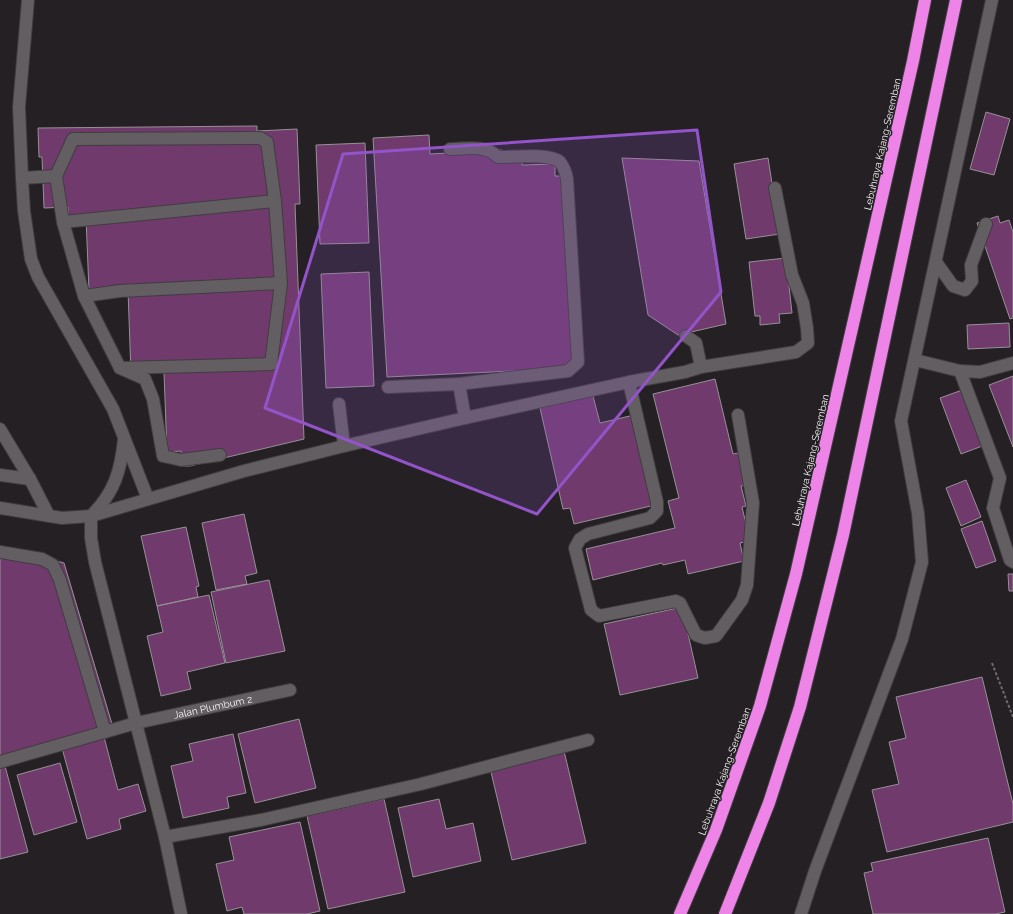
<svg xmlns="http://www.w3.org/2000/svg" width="1013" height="914" viewBox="0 0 1013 914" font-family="Raleway,sans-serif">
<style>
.building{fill:#703a6d;stroke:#969195}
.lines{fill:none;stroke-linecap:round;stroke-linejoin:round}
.minor-casing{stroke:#403d3f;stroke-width:14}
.highway-casing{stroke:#403d3f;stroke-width:14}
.path{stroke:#6e6b6e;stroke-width:2;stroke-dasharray:3 2;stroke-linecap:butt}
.minor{stroke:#635e62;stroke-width:12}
.highway{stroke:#ee84e8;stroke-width:12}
.marked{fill:#9353c9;fill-opacity:0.2;stroke:#9353c9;stroke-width:3;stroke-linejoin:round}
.labels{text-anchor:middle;stroke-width:3;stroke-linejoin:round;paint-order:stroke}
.street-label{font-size:10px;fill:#f3f0f2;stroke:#242024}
</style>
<rect width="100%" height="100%" fill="#242024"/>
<path class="building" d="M986,112L1010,119L994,175L970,169Z
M257,126V131L297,129L300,204H295L304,439L190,466H182L181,451L167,452L164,373L131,374L128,290L89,291L86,217H68V207L44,208L42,157H39L38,128Z
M429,135L430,154L502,150L503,158L522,157V165L555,164V176H564L575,368L387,377L373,138Z
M365,143L369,243L320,244L316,145Z
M622,158L699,161L726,324L678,335L648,315Z
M768,158L780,234L746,239L734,164Z
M998,216L1000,223L1009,220L1013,232V318L1010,319L977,223Z
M786,258L792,313L779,314L780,323L760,325V316H755L749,262Z
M369,272L374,386L326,388L321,274Z
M1009,323L1010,347L968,349L967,325Z
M1013,376V447L989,385Z
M715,379L733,454L743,452L750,484L741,486L746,506L742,507L750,541L740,543L744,561L688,574L685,560L663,565L662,563L593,580L586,549L675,528L668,501L679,498L653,394Z
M965,389L985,445L961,454L940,398Z
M593,396L600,423L634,415L655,505L574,524L570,508L563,509L540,408Z
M966,480L981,517L961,526L946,488Z
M244,514L257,573L245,576L247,584L216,590L202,523Z
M982,521L996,561L976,568L961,529Z
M186,527L199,586L196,587L198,597L157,606L141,536Z
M12,548L64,563L112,724L0,756V552Z
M1008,574H1013V591H1009Z
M269,580L285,651L226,663L211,592Z
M209,595L225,663L187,672L191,689L161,696L147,636L163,632L157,606Z
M682,607L698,678L620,695L604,624Z
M982,677L1013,804V822L887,852L872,790L899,784L889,742L906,738L896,697Z
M299,719L316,788L255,803L238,734Z
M233,734L246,793L227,797L229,808L183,818L171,766L193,761L189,744Z
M104,737L118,790L138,784L146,811L119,819L121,829L87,839L62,748Z
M564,751L586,843L512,860L490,768Z
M60,763L77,822L34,835L17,775Z
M5,766L28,852L0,859V767Z
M384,799L405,892L328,909L307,816Z
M439,799L446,829L473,823L481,861L413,877L398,808Z
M300,822L320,911L307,914H244L242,907L227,911L216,864L234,860L229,837Z
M988,838L1005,912L995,914H873L864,873L873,871L871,863Z"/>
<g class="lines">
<g class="minor-casing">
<g id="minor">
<path d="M28,0L19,107L22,178L24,211L31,259L38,277L113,409L148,499"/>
<path d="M450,149C467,149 485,144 498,157C511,157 550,153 560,162C564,167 566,173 567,179L578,362L568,371L459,384"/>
<path d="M56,176L73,139L260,138L267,142L275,201L281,283L271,364L120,368"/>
<path d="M22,178L56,176L63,222L84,296L120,368L145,379L153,399L163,456L181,460L220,455"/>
<path d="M63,222L275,201"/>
<path d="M936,262L953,286L965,290L972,281L971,265L986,224"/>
<path d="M84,296L120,291L281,283"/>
<path d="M915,360L960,371L1000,478L993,508L1010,560L1013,562"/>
<path d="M701,367L796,352L808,343L807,328L803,303L792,275L775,188"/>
<path d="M960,371L980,372L1013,363"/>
<path d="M629,382L657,502V511L650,518L588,534L580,539L575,548L591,610L599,616L676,601L680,603L696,635L705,638L716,636L742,600L747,585L753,503L738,415"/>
<path d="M388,387L459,384L465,418"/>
<path d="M339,404L344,446"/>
<path d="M0,429L30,479L49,516"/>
<path d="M124,439C121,471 114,493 91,516V538L95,562L165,837L181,914"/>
<path d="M0,475L30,479"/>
<path d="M0,508L62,518L91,516L244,471L344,446L465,418L629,382L685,372L701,367L696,343L686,336"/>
<path d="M0,552L42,559L53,565L60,580L105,732"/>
<path id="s1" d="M0,762L136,723L290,690"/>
<path d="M165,837L261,820L421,784L588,740"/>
<path d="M801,914L815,871L902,639L922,562L918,513L901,421L992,0"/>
</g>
</g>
<g class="highway-casing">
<path id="highway" d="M680,914L716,830L760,706L796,574L913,61L925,0
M725,914L769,803L800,707L843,535L956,0"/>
</g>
<path class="path" d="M992,663L1013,717"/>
<use href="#minor" class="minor"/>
<use href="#highway" class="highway"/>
</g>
<path class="marked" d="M697,130L721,292L537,514L265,408L343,154Z"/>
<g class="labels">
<g class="street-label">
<text transform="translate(882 144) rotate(-77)" y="4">Lebuhraya Kajang-Seremban</text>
<text transform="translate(810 460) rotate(-77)" y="4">Lebuhraya Kajang-Seremban</text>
<text dy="4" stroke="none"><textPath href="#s1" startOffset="220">Jalan Plumbum 2</textPath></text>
<text transform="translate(724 771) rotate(-70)" y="4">Lebuhraya Kajang-Seremban</text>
</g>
</g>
</svg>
